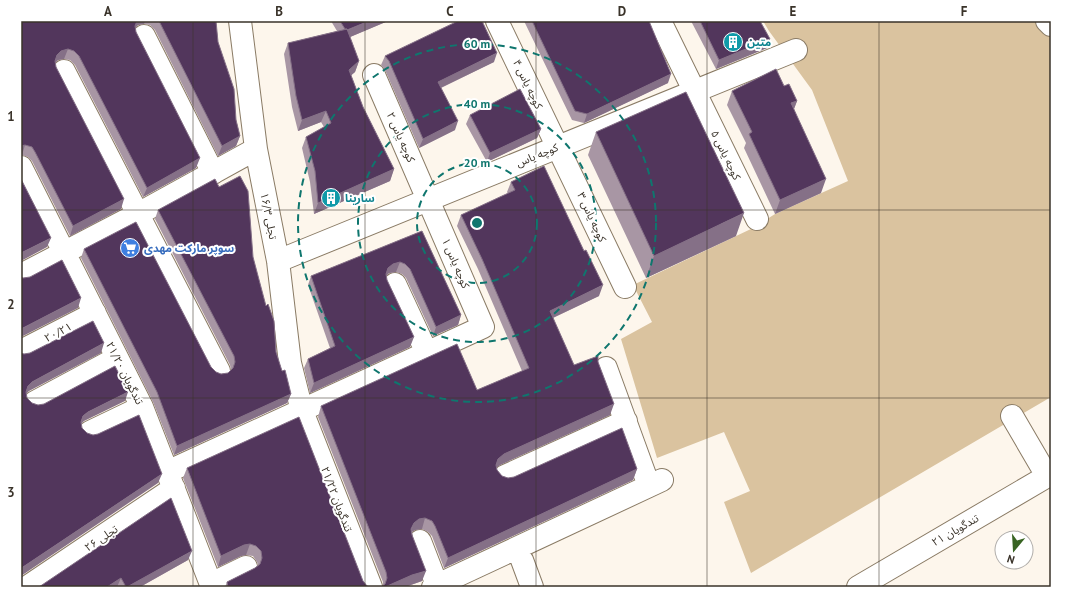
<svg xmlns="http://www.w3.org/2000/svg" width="1072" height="608" viewBox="0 0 1072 608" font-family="'PT Sans','Noto Sans Arabic',sans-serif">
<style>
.green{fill:#dac39f}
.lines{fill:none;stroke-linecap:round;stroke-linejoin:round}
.minor-casing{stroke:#8a7b65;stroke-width:24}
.major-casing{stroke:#8a7b65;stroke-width:24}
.minor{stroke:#fff;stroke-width:22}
.major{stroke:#fff;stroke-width:22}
.wall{fill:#a896a4}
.shaded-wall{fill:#857087}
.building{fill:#52365c;stroke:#857087}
.grid{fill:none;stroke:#3a332a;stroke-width:1;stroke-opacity:0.55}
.ring{fill:none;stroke:#0f766e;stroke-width:2;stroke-dasharray:7 5}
.labels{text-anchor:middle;stroke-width:4;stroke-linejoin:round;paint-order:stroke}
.culture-label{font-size:11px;font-weight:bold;fill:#0d838f;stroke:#fff;text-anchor:start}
.street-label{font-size:11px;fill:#3a332a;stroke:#fff}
.shop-label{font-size:11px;font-weight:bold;fill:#366cbe;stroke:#fff;text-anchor:start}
.centre{fill:#0f766e;stroke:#fff;stroke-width:2}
.ring-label{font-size:12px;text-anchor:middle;font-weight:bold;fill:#0f766e;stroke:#fff;stroke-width:4;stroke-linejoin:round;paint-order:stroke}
.neatline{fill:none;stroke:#3a332a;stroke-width:1.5}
.grid-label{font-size:13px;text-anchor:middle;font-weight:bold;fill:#3a332a}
</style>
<rect width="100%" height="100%" fill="#fdf6ec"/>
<path class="green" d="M763,21H1038L1051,38V397L751,573L724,502L750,491L724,432L657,458L621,339L652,322L633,285L753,228L775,214L848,181L812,90L769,31Z"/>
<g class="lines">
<g class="minor-casing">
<path id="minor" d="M240,21L256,149L278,261L290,363L302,411L371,587
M497,21L625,287
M660,21L757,219
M144,36L213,173
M64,71L219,371
M21,167L142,407L212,587
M278,261L796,50
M21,275L138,214L256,149
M395,284L427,353
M21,351L95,313
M606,368L649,486
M35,402L117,358
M1012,416L1047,476
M90,432L142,407
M167,472L483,327L374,75
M505,476L626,421
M420,541L437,585
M522,560L532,587
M211,584L246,567
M27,587L174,488
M433,587L662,480
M858,587L1051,474"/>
</g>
<g class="major-casing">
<path id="major" d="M1047,21L1051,25"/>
</g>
<use href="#minor" class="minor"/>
<use href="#major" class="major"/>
</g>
<path class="wall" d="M21,21H218L216,22L218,42L240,136L236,146L218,156L155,30L150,25L144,24L138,25L135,28L136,32L196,168L143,197L75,65L70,60L64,59L58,60L55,63L56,67L121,209L70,236L32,161L28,157L22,155Z
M331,21H388L350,37L359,61L355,72L351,75L363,107L394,169L390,181L314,214L310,182L302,148L306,137L324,127L321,122L298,131L292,107L284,54L288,43L337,31Z
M524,21H649L668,83L584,123L572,120Z
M691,21H760L767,48L716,69Z
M385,56L494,62L441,88L455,130L419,148L385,70L381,65Z
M732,91L797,101L794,109L821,193L775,214L744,148L746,143L727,105Z
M470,115L541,129L537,138L487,162L466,124Z
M596,132L736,236L646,278L588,155Z
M511,182L599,296L553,318L574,365L598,362L610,415L500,465L497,467V470L502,476L508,478L637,469L633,480L444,568L432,536L428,532L422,529L415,530L412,532L422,581L408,586L383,585V582L318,417L321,406L477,390L522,371L478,269L457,226L461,215L508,194L507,192Z
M158,210L253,257L276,352L282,371L291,394L287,403L174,455L153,402L81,258L84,249L216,372L221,374L228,373L231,370L230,365L155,219Z
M422,231L461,315L458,325L433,336L406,278L402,274L396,272L389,273L386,276L387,280L410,347L310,393L304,368L308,359L330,348L308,285L311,276Z
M187,468L363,581L367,586L369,587H225L227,582L255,568L258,565L257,562L253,556L246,555L241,556L218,567L183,478Z
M188,560L140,587H39Z"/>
<path class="shaded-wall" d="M136,21H145L144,24L138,25L133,30Z
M369,21H388L343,40L346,31Z
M770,39L767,48L716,69L719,60Z
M68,49L64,59L58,60L53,65L57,55L61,51Z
M497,53L494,62L434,91L438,82Z
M359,61L355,72L345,81L349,70Z
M671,74L668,83L584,123L587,114Z
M797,101L792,114L791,103Z
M326,111L321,122L298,131L302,120Z
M458,121L455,130L419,148L423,139Z
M541,129L537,138L487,162L490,153Z
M240,136L236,146L218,156L222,146Z
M25,145L22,155H21V146Z
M200,158L196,168L143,197L147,188Z
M394,169L390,181L314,214L318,203Z
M826,179L821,193L775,214L780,200Z
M124,199L121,209L70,236L73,226Z
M744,213L736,236L646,278L654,256Z
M51,238L47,247L21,261V253Z
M400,262L396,272L389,273L385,277L388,268L393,264Z
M603,285L599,296L546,321L550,311Z
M81,298L78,308L21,337V329Z
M461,315L458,325L433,336L436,327Z
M414,337L410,347L310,393L314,383Z
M104,343L101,353L29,391L24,396L28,386L32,382Z
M128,392L125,401L84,421L80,425L83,416L88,412Z
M291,394L287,403L174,455L177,446Z
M614,404L610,415L500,465L495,469L498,459L504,454Z
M637,469L633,480L444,568L448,558Z
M162,474L158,483L21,576V570L23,567Z
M425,518L422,529L415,530L410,533L414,523L419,519Z
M250,544L246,555L241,556L218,567L221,556L244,545Z
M192,551L188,560L140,587H127Z
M426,571L422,581L405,587H385L412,575Z
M121,578L117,587H107Z"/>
<path class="building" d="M21,21H137L135,26L136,32L200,158L147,188L79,56L74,51L68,49L61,51L57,55L55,61L56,67L124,199L73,226L35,152L32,147L25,145L21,146Z
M159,21H216L218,42L234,89L236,120L240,136L222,146Z
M340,21H369L347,30V29H345Z
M458,21H482L497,53L438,82L458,121L423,139L389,61L385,56Z
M532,21H649L671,74L587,114L575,111Z
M700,21H760L770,39L719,60Z
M347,29L359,61L349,70L363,107L394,169L318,203L315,171L306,137L331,123L326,111L302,120L296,96L288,43Z
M776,69L784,86L789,84L797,101L791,103L826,179L780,200L749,134L752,132L732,91Z
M520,89L541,129L490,153L470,115Z
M686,92L744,213L654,256L596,132Z
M544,166L584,251L586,250L603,285L550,311L574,365L598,356V362L614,404L504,454L498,459L496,465L497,470L502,476L508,478L514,477L622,428L637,469L448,558L435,526L432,521L425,518L419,519L414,523L411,529L412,535L426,571L412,575L385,587H381L385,584L387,578L386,572L321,406L457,344L477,390L529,368L482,259L461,215L515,190L511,182Z
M240,176L248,191L253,257L266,306L268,304L274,321L276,352L282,371L285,370L291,394L177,446L157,392L84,249L136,222L211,367L216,372L221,374L228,373L233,368L235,362L234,356L158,210L215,179L219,187Z
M21,179L51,238L21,253Z
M422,231L461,315L436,327L410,269L405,264L400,262L393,264L388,268L386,274L387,280L414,337L314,383L308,359L335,346L311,276Z
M62,260L81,298L21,329V277L23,278L30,277Z
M93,321L104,343L32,382L28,386L26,392L27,398L32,403L38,405L44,404L115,366L128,392L88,412L83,416L81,422L82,428L87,433L93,435L98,434L139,415L162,474L23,567L21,570V353L24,354L30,353Z
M299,417L363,581L367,586L369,587H228L227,582L255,568L260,564L262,558L261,551L256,546L250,544L244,545L221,556L187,468Z
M171,498L192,551L127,587H126L121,578L107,587H39Z"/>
<path class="grid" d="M193,21V587M365,21V587M536,21V587M707,21V587M879,21V587M21,210H1051M21,398H1051"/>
<g class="ring">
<circle cx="477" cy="223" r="60"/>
<circle cx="477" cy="223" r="119"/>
<circle cx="477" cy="223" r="179"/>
</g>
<defs>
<g id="building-disc" transform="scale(1)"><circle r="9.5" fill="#0f9aa8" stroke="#fff"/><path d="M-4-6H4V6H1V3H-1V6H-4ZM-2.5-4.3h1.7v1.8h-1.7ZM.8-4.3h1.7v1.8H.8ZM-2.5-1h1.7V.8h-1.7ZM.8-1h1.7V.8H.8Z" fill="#fff"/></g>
<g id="supermarket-disc" transform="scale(1)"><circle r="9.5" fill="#3f7fe0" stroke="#fff"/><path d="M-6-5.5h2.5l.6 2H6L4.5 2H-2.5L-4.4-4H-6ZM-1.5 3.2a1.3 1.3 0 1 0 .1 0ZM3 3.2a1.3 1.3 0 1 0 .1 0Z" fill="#fff"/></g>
</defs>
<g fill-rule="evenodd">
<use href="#building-disc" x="733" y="42"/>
<use href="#building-disc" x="331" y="198"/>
<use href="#supermarket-disc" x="130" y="248"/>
</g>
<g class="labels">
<g class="culture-label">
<text x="747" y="46">متین</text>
<text x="345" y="202">سارینا</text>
</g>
<g class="street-label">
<text transform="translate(528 84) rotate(64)" y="4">کوچه یاس ۴</text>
<text transform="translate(401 137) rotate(66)" y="4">کوچه یاس ۲</text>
<text transform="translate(537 155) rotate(-22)" y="4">کوچه یاس</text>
<text transform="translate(726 155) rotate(64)" y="4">کوچه یاس ۵</text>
<text transform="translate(269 216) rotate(79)" y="4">۱۶/۳ تجلی</text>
<text transform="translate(592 217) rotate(65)" y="4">کوچه یاس ۳</text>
<text transform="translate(456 263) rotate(67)" y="4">کوچه یاس ۱</text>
<text transform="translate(58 332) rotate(-27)" y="4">۲۰/۲۱</text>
<text transform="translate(125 373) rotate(63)" y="4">۲۱/۲۰ تندگویان</text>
<text transform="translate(337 499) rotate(69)" y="4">۲۱/۲۲ تندگویان</text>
<text transform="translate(955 530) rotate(-30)" y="4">۲۱ تندگویان</text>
<text transform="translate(101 538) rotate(-34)" y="4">۲۶ تجلی</text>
</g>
<g class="shop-label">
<text x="144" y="252">سوپر مارکت مهدی</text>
</g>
</g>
<circle cx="477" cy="223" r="6" class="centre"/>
<g class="ring-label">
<text x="477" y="48">60 m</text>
<text x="477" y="108">40 m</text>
<text x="477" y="167">20 m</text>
</g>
<rect width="1072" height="608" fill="none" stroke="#ffffff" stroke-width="44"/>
<g transform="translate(1014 550) rotate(198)"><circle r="19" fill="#ffffff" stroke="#b0adaa"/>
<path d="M0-3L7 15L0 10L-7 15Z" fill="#386422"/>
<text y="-6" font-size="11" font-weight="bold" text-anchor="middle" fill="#3a332a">N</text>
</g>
<rect x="22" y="22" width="1028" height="564" class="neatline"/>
<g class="grid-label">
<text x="108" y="16">A</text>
<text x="279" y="16">B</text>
<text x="450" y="16">C</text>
<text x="622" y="16">D</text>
<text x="793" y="16">E</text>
<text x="964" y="16">F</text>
<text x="11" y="121">1</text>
<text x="11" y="309">2</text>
<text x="11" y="497">3</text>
</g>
</svg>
